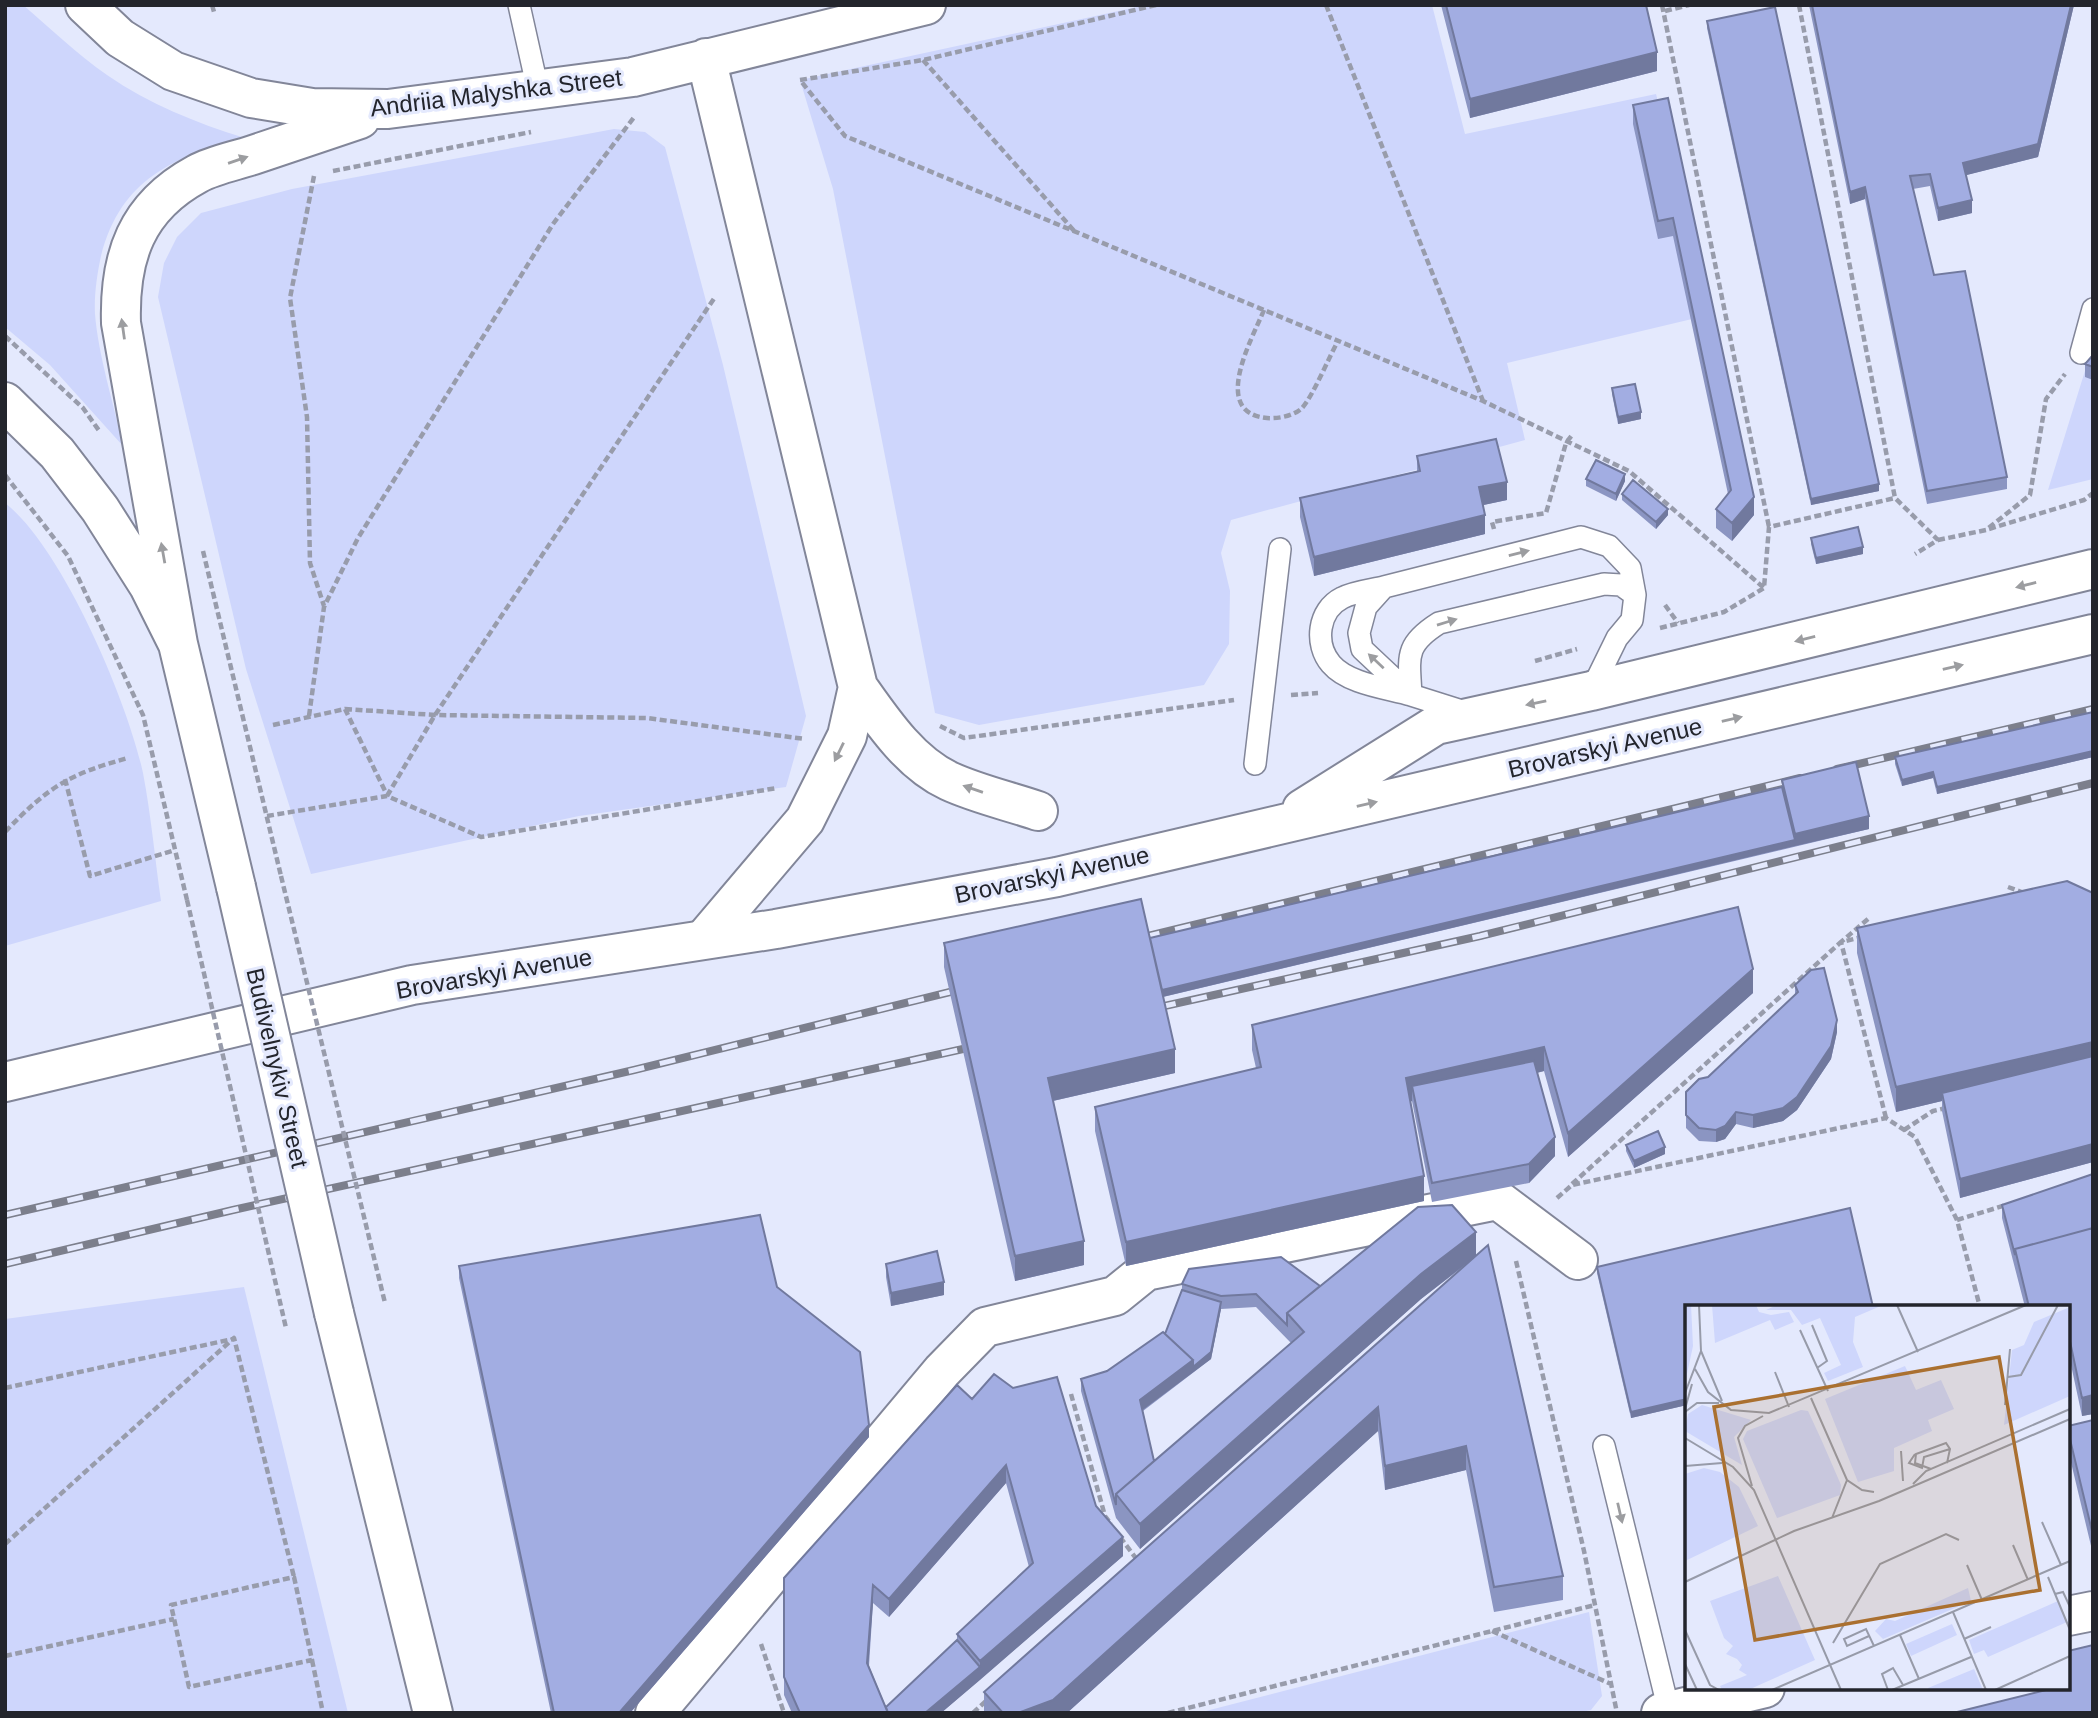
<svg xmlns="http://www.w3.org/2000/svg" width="2098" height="1718" viewBox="0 0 2098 1718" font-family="Helvetica,sans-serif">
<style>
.green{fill:#ced6fc}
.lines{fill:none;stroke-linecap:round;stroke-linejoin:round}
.lane-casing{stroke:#828699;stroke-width:24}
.street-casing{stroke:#828699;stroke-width:42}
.secondary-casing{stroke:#828699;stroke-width:42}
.primary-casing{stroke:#828699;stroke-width:42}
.path{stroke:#989cab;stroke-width:4.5;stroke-dasharray:7 3.5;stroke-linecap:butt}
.lane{stroke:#fff;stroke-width:21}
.street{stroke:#fff;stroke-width:38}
.secondary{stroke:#fff;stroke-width:38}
.primary{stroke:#fff;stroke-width:38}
.rail-casing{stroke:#7c7f8c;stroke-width:8}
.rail{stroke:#e4e9fd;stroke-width:5;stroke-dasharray:16;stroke-linecap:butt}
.secondary-bridge-casing{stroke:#828699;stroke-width:42;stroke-linecap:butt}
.path-bridge{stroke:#989cab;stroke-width:4.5;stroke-dasharray:7 3.5;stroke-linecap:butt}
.secondary-bridge{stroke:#fff;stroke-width:38}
.wall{fill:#8b95c2;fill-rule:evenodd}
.shaded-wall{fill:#71799e}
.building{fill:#a2ade2;stroke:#71799e;stroke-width:2}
.oneway{fill:#9c9da0}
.labels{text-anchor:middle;stroke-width:6;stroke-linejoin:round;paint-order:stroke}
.street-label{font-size:24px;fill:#23252c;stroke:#e4e9fd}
.inset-road{fill:none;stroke:#979ba9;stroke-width:2}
.view{fill:#aa7030;fill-opacity:0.15;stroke:#aa7030;stroke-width:3.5}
.inset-edge{fill:none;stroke:#23252c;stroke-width:3.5}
</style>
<rect width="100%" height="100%" fill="#e4e9fd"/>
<path class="green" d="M5,5H23C50,28 77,54 107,75C149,104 196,123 245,138C174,157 121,178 101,256C97,274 94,296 95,314C98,354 114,405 123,446L50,365L5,327Z
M1146,5H1432L1465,134L1656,94L1713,314L1507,363L1525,440L1231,520L1221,553L1230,591L1229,644L1204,685L979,725L935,713L833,189L800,80Z
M614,129L645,132L665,147L723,365L806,716L786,787L579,816L311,874L246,669L158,297L164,263L177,237L201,213L292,189Z
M2093,345V479L2048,490Z
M5,503C62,547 128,702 143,773C151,815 155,859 161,901L5,946Z
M244,1287L348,1713H5V1319Z
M1589,1612L1602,1696L1591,1710L1577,1713H1198Z"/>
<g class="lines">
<g class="lane-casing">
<path id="lane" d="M519,5L538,90
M2081,353L2093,309
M1384,587C1371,590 1353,592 1342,598C1318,610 1314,644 1331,664C1348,684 1387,688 1411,695C1409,657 1404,645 1439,623L1604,584L1621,585L1635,595
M1468,713L1411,695L1362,649L1359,633L1366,607L1384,587L1581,537L1609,546L1630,568L1635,595L1632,620L1617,638L1591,691
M1255,764L1280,549
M1604,1446L1669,1711"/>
</g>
<g class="street-casing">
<path id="street" d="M2068,1616L2093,1611
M655,1713L942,1371L985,1327L1115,1296L1146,1271L1498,1200L1578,1260
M1661,1713L1765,1688"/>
</g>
<g class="secondary-casing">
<path id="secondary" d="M85,5L120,38L173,71L251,98L312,108L388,109L633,77L926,5
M706,58L858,687C882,721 910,763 949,781C977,794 1009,801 1038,811
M5,402L57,453L100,509L149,586L178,644L236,887
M178,644L121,323C119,257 136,207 197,174C213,165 235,161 253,155C289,143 324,131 360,119
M704,939L805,820L847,736L858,687
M334,1313L433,1713"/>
</g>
<g class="primary-casing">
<path id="primary" d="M1302,809L1436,725L1591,691L2093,569
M5,1082L412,985L776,929L1057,877L2093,634"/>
</g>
<path class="path" d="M212,5L214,12
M1156,5L923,60L800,80L845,136L1483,401L1629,471L1764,588L1769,527L1895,498
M1326,5L1483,401
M1662,5L1769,527
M1799,5L1895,498L1938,540L1915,554
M1665,11L1689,5
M923,60L1076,233
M333,171L531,132
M314,176L290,298L307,417L310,563L324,606
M1264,310C1252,339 1210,413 1267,418C1277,419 1294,416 1302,408C1313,396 1329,357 1338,341
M5,336L83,408L100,432
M5,475L68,556L143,715L187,900
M1494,529L1492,522L1546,513L1566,443L1572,435
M1989,529L2084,500L2093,493
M1938,540L1986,530L2030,495L2046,399L2065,374
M203,551L281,876
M1665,605L1678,623
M1660,628L1724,612L1764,588
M1535,661L1577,649
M1291,695L1318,693
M345,709L435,715L647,718L805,739
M309,716L324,607L358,538L553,224L635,116
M273,725L345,709L387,795
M940,726L964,738L1234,700
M65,779L90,876L175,850
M387,796L435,715L715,297
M267,816L387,796L481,837L777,788
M5,832C48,787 69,774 128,758
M2008,887L2024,893
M1868,919L1841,942L1886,1118
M1904,1130L1933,1111L1946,1108
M1572,1184L1841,942L1862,937
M1557,1198L1572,1185L1886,1118L1915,1137L1957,1220L1980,1307
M1957,1220L2006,1205
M1516,1261L1584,1551L1617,1713
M5,1388L233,1339
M1071,1394L1105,1516L1111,1524
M1120,1537L1138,1561
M5,1544L234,1338L294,1577
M294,1577L312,1660L189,1687L171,1605Z
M1492,1631L1611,1684
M761,1644L784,1713
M5,1656L174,1619
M312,1660L323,1713
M973,1713L988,1699
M1168,1713L1595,1605"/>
<use href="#lane" class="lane"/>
<use href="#street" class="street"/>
<use href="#secondary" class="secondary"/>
<use href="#primary" class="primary"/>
<g class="rail-casing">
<path id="rail" d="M1837,769L2093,709
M1144,937L1800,778
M1160,1007L1480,936L2093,783
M5,1215L634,1070L950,992
M5,1264L233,1210L963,1049"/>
</g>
<use href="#rail" class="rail"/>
<g class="secondary-bridge-casing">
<path id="secondary-bridge" d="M236,887L334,1313"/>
</g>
<path class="path-bridge" d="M281,876L385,1303
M187,900L286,1328"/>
<use href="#secondary-bridge" class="secondary-bridge"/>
</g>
<path class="wall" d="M1441,5H1646L1657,71L1470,118Z
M1809,5H2074L2038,157L1966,175L1972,213L1938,221L1930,186L1913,189L1934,275L2007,477V489L1927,504L1865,199L1850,204Z
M1707,21L1879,491L1811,505L1707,28Z
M1668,98L1754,515L1732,541L1716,528V509L1728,494L1673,236L1658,239L1633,124V105Z
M2093,355V380L2085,377V364Z
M1612,388L1641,419L1618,424L1612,394Z
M1417,456L1507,500L1483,505L1485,534L1314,576L1300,517V498L1417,471Z
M1586,479L1625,481L1616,501L1586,486Z
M1622,494L1668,515L1656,529L1622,500Z
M1811,538L1863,554L1816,564L1811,544Z
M2093,712V757L1937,794L1933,778L1902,786L1895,764V757Z
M1782,780L1869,829L1163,997L1175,1073L1053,1101L1084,1265L1015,1281L944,967V943L1150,938L1782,787Z
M2093,893V1162L1960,1198L1942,1111V1101L1896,1112L1857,953V928Z
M1795,985L1837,1032L1831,1059L1797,1110L1783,1121L1753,1128L1736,1124L1725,1139L1716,1142L1699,1141L1686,1128V1092L1708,1077L1795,995Z
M1753,993L1568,1157L1544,1071L1537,1073L1555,1156L1529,1183L1432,1202L1412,1101L1410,1102L1424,1201L1126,1266L1095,1131V1107L1256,1068L1252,1050V1025Z
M1626,1145L1665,1154L1634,1168L1626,1151Z
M2093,1174V1414L2082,1416L2068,1351V1307H2025L2002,1218V1205Z
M1476,1255L1563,1576V1600L1494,1612L1466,1470L1385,1490L1378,1431L1067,1713H984V1692L1468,1263L1421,1299L1140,1549L1116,1518L1081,1391V1379L1107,1371L1165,1334L1182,1290V1284L1320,1286ZM1256,1307L1291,1343L1154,1461L1143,1411L1211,1359L1221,1309Z
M886,1264L944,1295L891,1306L886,1277Z
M459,1266L777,1287L869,1437L630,1713H551L459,1278Z
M1597,1267L1687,1307V1405L1631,1418L1597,1273Z
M1013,1388L1096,1506L1123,1556L941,1713H792L784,1695V1578L972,1399ZM1006,1483L1029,1567L957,1634V1640L886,1707L869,1666L873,1603L889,1617Z
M2093,1420V1550H2092L2068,1450V1431Z"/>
<path class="shaded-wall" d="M2071,5H2074L2038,157L1963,176V163Z
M1657,52V71L1470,118V99Z
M1865,187V199L1850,204V192Z
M1972,200V213L1938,221V208Z
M1641,412V419L1618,424V417Z
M1625,474V481L1616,501V494Z
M1507,482V500L1479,506V487Z
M1879,484V491L1811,505V499Z
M1754,497V515L1732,541V523Z
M1668,509V515L1656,529V522Z
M1485,515V534L1314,576V557Z
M1863,547V554L1816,564V558Z
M2093,751V757L1937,794V787Z
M1933,772V778L1902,786V780Z
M1869,816V829L1795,846V834Z
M1795,840V846L1158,998V991Z
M1753,969V993L1568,1157V1133Z
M1837,1020V1032L1831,1059L1797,1110L1783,1121L1753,1128V1115Z
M2093,1042V1066L1942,1093V1101L1896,1112V1087Z
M1544,1047V1071L1415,1101L1412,1086V1101L1406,1103V1078Z
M1175,1049V1073L1048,1102V1078Z
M1736,1112V1124L1725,1139L1716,1142V1130Z
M1555,1137V1156L1529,1183V1164Z
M2093,1144V1162L1960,1198V1179Z
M1665,1147V1154L1634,1168V1161Z
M1424,1176V1201L1126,1266V1242Z
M1476,1232V1256L1421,1299L1140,1549V1524L1421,1274Z
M1084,1241V1265L1015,1281V1256Z
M944,1282V1295L891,1306V1293Z
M1221,1302V1309L1211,1359L1140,1412V1400Z
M2093,1395V1414L2082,1416V1398Z
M1687,1399V1405L1631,1418V1412Z
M1378,1407V1431L1067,1713H1018Z
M869,1425V1437L630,1713H619Z
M1466,1446V1470L1385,1490V1466Z
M1006,1465V1483L889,1617V1599Z
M2092,1531H2093V1550H2092Z
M1123,1537V1556L980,1680V1661Z
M873,1585V1603L867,1682V1663Z
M980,1667V1680L941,1713H925Z"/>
<path class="building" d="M1446,5H1646L1657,52L1470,99Z
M1812,5H2071L2038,144L1963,163L1972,200L1938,208L1930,174L1910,176L1934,275L1965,271L2007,477L1927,491L1865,187L1850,192Z
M1775,7L1879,484L1811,499L1707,21Z
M1668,98L1754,497L1732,523L1716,509L1731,490L1673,218L1658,221L1633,105Z
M2093,355V367L2085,364Z
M1635,384L1641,412L1618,417L1612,388Z
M1496,439L1507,482L1479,487L1485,515L1314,557L1300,498L1420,471L1417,456Z
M1596,460L1625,474L1616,494L1586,479Z
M1633,480L1668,509L1656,522L1622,494Z
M1858,527L1863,547L1816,558L1811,538Z
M2093,712V751L1937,787L1933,772L1902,780L1895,757Z
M1856,762L1869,816L1795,834L1782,780Z
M1782,787L1795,840L1162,990L1150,938Z
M2067,881L2093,893V1042L1896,1087L1857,928Z
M1141,899L1175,1049L1048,1078L1084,1241L1015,1256L944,943Z
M1738,907L1753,969L1568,1133L1544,1047L1406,1078L1424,1176L1126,1242L1095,1107L1261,1067L1252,1025Z
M1824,968L1837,1020L1831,1046L1797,1097L1783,1108L1753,1115L1736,1112L1725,1126L1716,1130L1699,1128L1686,1115V1092L1699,1079L1708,1077L1798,992L1795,985L1811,970Z
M2093,1056V1144L1960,1179L1942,1093Z
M1534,1061L1555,1137L1529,1164L1432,1183L1412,1086Z
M1658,1131L1665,1147L1634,1161L1626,1145Z
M2093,1174V1228L2015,1249V1255L2002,1205Z
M1452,1205L1476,1232L1421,1274L1140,1524L1116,1494L1304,1332L1287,1313L1418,1207Z
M1850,1208L1873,1307H1687V1399L1631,1412L1597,1267Z
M760,1215L777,1287L860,1352L869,1425L619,1713H554L459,1266Z
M2093,1228V1395L2082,1398L2068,1332V1307H2029L2015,1249Z
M1488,1245L1563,1576L1494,1587L1466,1446L1385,1466L1378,1407L1053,1700L1018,1713H1003L984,1692Z
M937,1251L944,1282L891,1293L886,1264Z
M1281,1257L1320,1286L1287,1313V1325L1256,1294L1221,1296L1182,1284L1189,1269Z
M1182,1290L1221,1302L1211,1352L1193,1367V1360L1165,1334Z
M1163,1332L1193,1360L1140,1400L1154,1461L1116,1494V1505L1081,1379L1107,1371Z
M994,1374L1013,1388L1057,1377L1096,1506L1123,1537L980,1661L957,1634L1033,1563L1006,1465L889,1599L873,1585L867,1663L888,1713H800L784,1677V1578L957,1385L972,1399Z
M2093,1420V1531H2092L2068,1431V1426Z
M957,1640L980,1667L925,1713H888L886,1707Z
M2093,1645V1713H1953L2054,1688H2068V1685L2069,1684L2068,1680V1651Z"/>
<defs><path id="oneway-solid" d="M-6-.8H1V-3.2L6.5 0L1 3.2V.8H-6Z" transform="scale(1.75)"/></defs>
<g class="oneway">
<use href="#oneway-solid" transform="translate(238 160) rotate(-19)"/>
<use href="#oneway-solid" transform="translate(123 329) rotate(-98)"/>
<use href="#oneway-solid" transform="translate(163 553) rotate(-100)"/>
<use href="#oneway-solid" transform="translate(1519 553) rotate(-14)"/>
<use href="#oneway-solid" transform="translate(2026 585) rotate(166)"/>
<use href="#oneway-solid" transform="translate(1447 622) rotate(-17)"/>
<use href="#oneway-solid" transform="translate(1805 639) rotate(166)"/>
<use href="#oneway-solid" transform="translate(1376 661) rotate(-137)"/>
<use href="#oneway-solid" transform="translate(1953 667) rotate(-13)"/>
<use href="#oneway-solid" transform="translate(1536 703) rotate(168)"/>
<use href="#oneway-solid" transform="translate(1732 719) rotate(-13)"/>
<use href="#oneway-solid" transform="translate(839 752) rotate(116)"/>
<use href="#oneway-solid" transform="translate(973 789) rotate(-161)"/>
<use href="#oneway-solid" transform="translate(1367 804) rotate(-13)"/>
<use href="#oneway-solid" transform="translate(1620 1513) rotate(77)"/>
</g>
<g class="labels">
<g class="street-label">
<text transform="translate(496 93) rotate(-7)" y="8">Andriia Malyshka Street</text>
<text transform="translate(1605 748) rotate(-13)" y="8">Brovarskyi Avenue</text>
<text transform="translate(1052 875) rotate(-12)" y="8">Brovarskyi Avenue</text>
<text transform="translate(494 974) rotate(-10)" y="8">Brovarskyi Avenue</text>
<text transform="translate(277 1068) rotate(77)" y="8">Budivelnykiv Street</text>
</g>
</g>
<g transform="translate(1685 1305)">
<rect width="385" height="385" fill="#e4e9fd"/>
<path d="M0,0H6L8,41L0,78ZM27,0H71L74,7L86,10L104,7L109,17L90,25L85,15L30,38ZM92,0H198L170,12L168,37L178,62L143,76L139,68L156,60L135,13L117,20L106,5H81ZM385,2V91L319,120L327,45L339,40L349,17ZM220,61L231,85L256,75L269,104L243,115L247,126L209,143V166L173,177L140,94ZM17,100L66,115L49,132L57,160L0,126L3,109ZM116,105L123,106L136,134L156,180L155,190L92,213L58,134L62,126ZM19,163L35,167L54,182L73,221L0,256V169ZM93,271L130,355L63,385H37L35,381L62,370L54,365L57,360L52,354L41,349L48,341L39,333L25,296ZM283,283L286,296L198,334L190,326L201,314L210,316ZM373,296L382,317L303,352L299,345L289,349L284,335ZM267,319L272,330L226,351L221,339ZM289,364L298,385H244L243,383Z" fill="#ced6fc"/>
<path class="inset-road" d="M212,0L233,47M127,20L142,56L132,63M115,25L143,86M16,46L37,96M10,64L23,87L46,105L84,108L341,0M90,67L104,102M323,72L336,70L373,0M0,88L16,46L14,0M126,93L162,175L177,185L189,187M320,100L325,44M0,104L7,79M0,107L12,98H34M0,133L48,162L69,185L156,385M216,146L218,176M230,149L224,158L237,163L239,152L265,144M0,161L37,158M246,164L230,158L231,149L261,138L265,144L262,158M228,179L241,166L385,104M67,181L53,133L60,121L78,111M147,213L162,175M357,217L376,260M328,240L343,275M282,260L297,295M363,272L385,325M0,277L109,226L194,196L385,114M370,289L378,287L385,302M268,307L301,385M0,325L25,380L34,385M215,330L234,374M184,331L162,341L159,334L181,324L189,341M279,334L306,322M148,338L195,259L261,229L274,235M0,359L12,385M87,385L385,256M203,385L197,369L208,363L218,380M207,385L286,352M310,385L385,351"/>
<path class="view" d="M314,52L355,285L70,335L29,102Z"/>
<rect width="385" height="385" class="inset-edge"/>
</g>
<rect width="2098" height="1718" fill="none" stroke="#23252c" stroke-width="14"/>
</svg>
